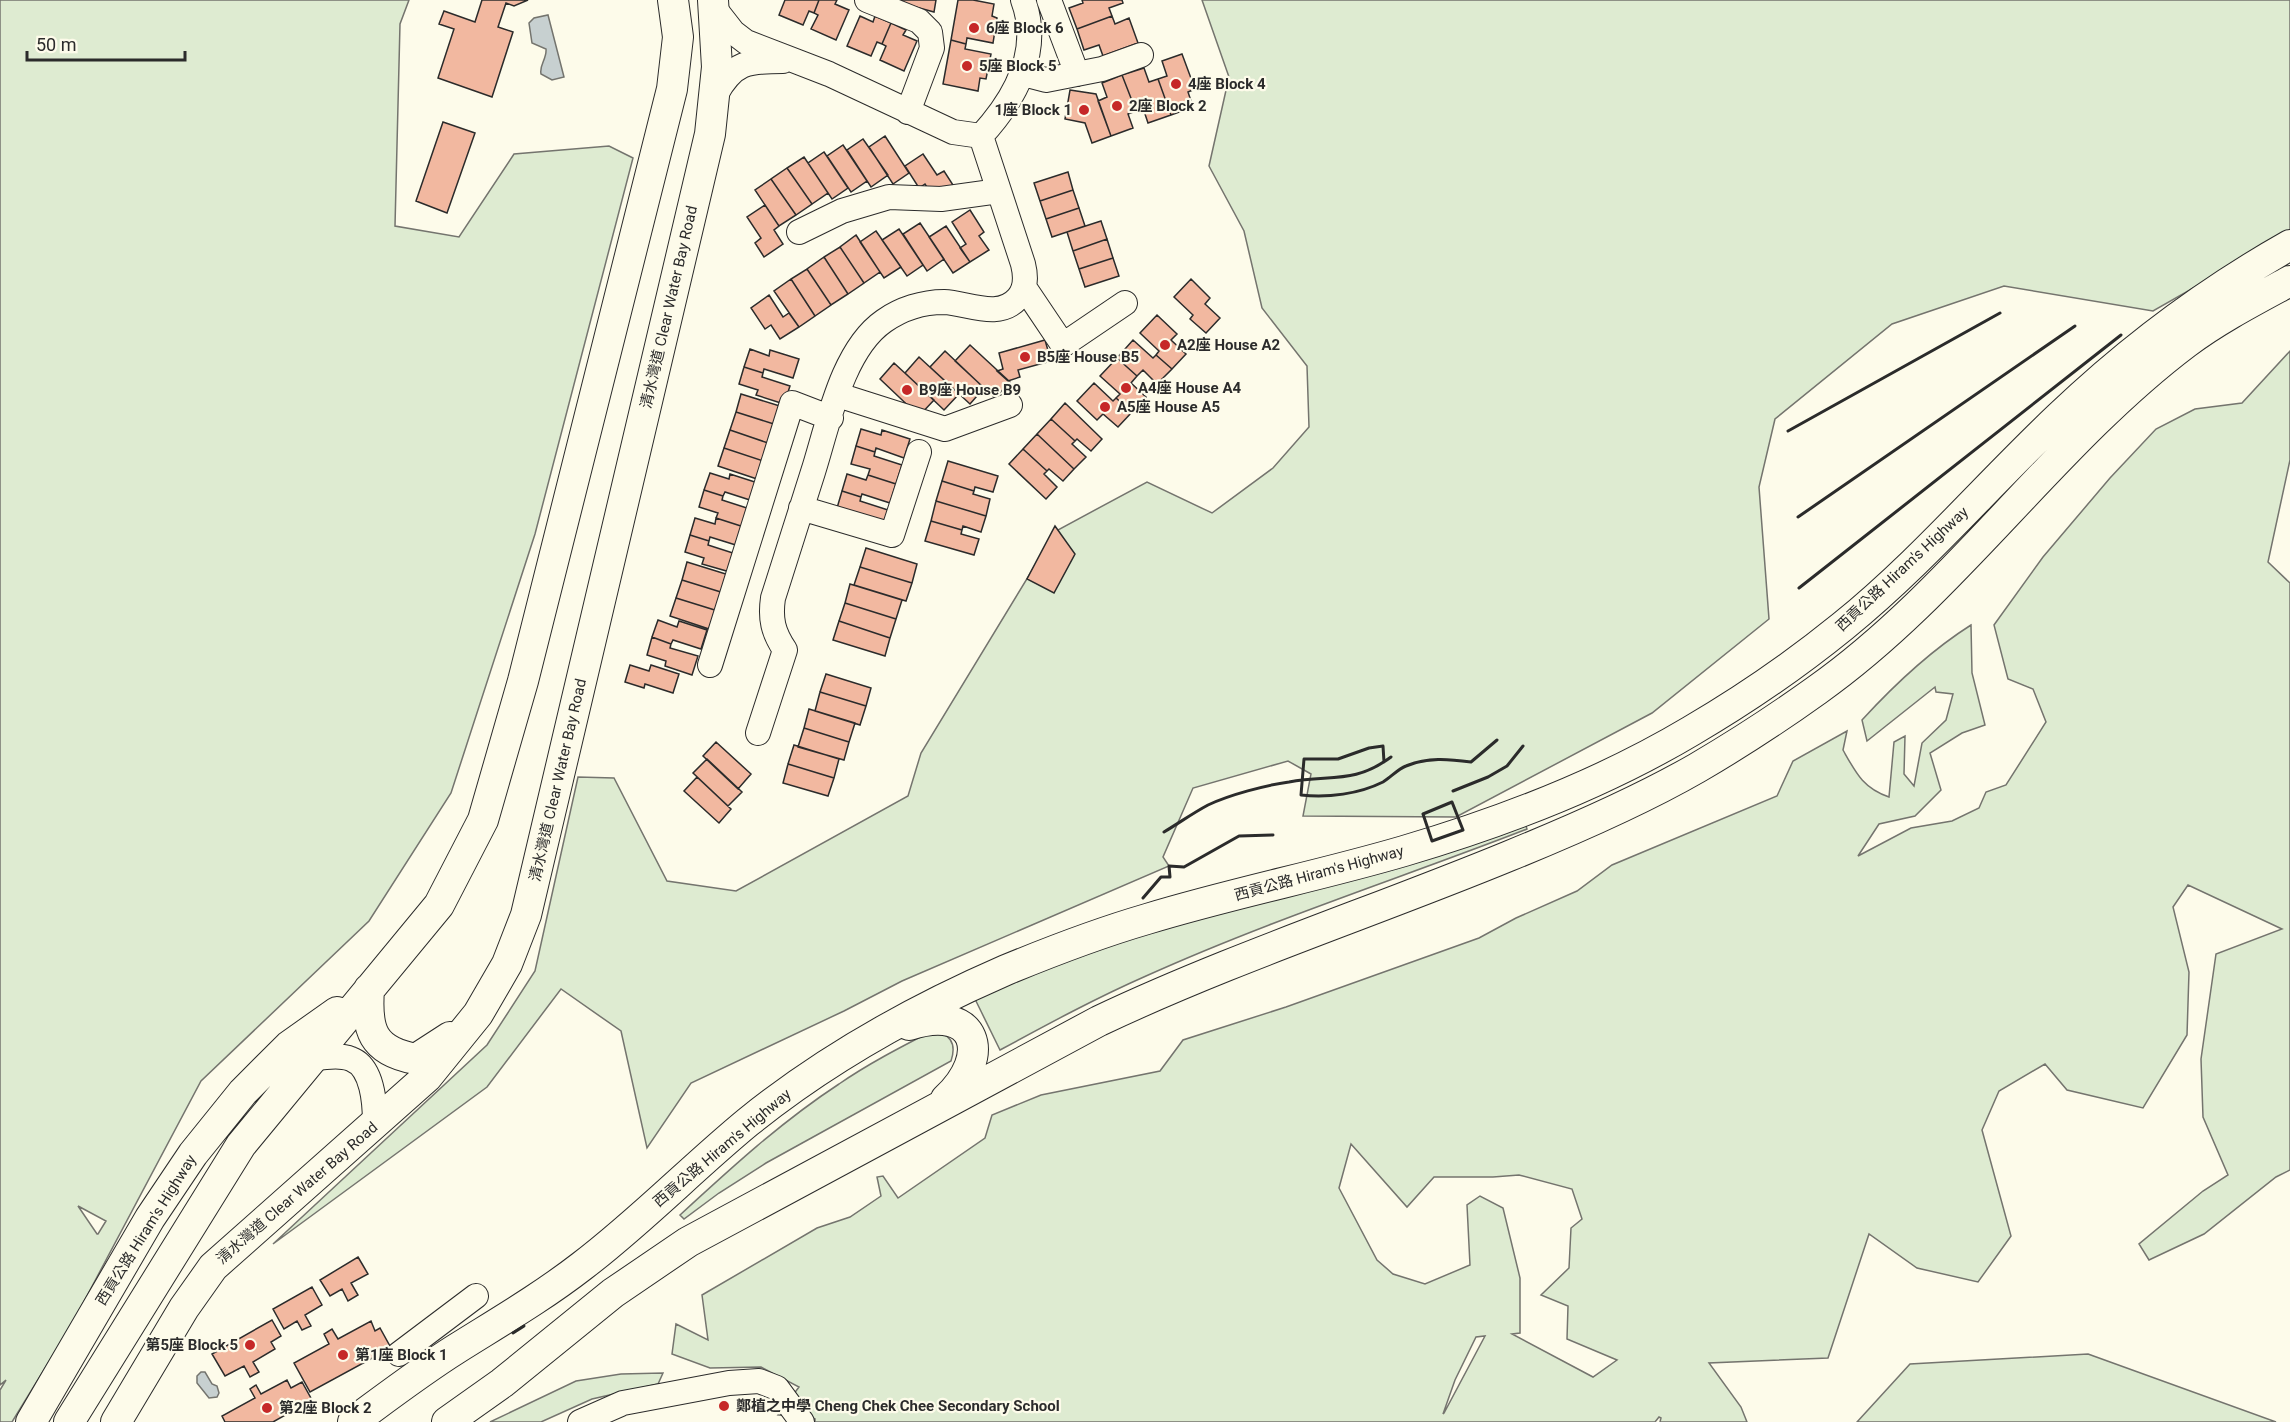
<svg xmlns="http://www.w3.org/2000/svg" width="2290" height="1422" viewBox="0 0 2290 1422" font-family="Roboto,'Noto Sans TC',sans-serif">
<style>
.green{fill:#deebd1;stroke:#74746e;stroke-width:1.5;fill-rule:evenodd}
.water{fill:#c7d0d0;stroke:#74746e;stroke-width:1.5}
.building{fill:#f2b8a0;stroke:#2b2b2b;stroke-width:1.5}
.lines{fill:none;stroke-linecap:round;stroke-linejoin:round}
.minor-casing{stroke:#2b2b2b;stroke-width:26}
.major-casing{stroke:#2b2b2b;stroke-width:32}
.minor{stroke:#fdfbea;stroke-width:24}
.major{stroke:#fdfbea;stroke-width:30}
.wall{stroke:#2b2b2b;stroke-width:3}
.poi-dot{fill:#c62828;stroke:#fdfbea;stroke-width:2}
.labels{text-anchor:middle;stroke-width:4.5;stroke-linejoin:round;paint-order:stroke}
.poi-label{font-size:15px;font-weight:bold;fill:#2b2b2b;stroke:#fdfbea;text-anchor:start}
.street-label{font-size:15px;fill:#2b2b2b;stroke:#fdfbea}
</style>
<rect width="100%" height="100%" fill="#fdfbea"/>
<path class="green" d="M0,0H409L400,24L395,226L459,237L514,154L609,146L633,158L535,534L451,793L369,921L201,1081L71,1326L12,1422H0V1390L6,1380L0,1385ZM78,1206L106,1221L98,1234H97Z
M1202,0H2290V233L2153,311L2004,286L1892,324L1775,419L1759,487L1769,619L1652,713L1456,817L1303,816L1311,774L1288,761L1193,788L1163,857L1169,866L902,981L844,1011L691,1083L647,1148L621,1031L561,989L487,1087L273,1244L487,1045L535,971L578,777L614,778L667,881L736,891L908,796L921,753L1056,531L1147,482L1212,513L1273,468L1309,427L1307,366L1262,308L1244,231L1209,166L1229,77Z
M2290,351V460L2268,562L2290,583V1170L2276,1177L2204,1234L2149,1260L2139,1244L2203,1191L2228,1175L2203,1117L2201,1059L2216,954L2282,929L2188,885L2173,907L2189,972L2187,1035L2143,1108L2067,1090L2045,1064L1999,1091L1982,1130L2011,1236L1978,1282L1917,1268L1869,1234L1828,1358L1709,1363L1741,1407L1747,1422H1660L1661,1418L1659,1417L1655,1422H815V1419L778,1415L799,1387L761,1367L710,1368L672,1354L676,1324L708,1340L702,1295L817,1228L850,1217L881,1196L877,1177L883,1176L898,1198L985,1138L992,1115L1041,1095L1160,1071L1183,1040L1286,1007L1479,938L1516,918L1577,891L1612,865L1777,796L1793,761L1847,731L1843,750C1856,773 1863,788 1889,797L1894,742L1905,736L1904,774L1914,786L1922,743L1946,720L1953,694L1936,692L1935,687L1867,741L1862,720C1895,684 1930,651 1971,625L1972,673L1985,725L1962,733L1930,753L1941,790L1915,816L1879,824L1858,856L1911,828L1952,821L1979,808L1986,792L2006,785L2046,722L2033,689L2008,679L1994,625L2043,557L2110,478L2156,429L2195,409L2242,403ZM1351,1144L1407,1207L1434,1177H1493L1519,1175L1572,1189L1582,1219L1571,1228L1569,1268L1541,1295L1568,1306L1567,1339L1617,1360L1593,1377L1512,1334L1520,1333V1278L1503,1208L1480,1196L1467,1205L1470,1265L1425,1284L1393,1274L1377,1260L1339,1188ZM1485,1336L1444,1413L1443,1414L1455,1380L1476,1337Z
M1525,823L1527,829C1401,878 1270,920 1146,976C1096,998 1048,1024 1000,1050L974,997L1089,948Z
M930,1032C950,1032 957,1043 951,1061L766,1163L719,1193L684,1219L680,1215C731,1168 781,1122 839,1084C868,1064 899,1048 930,1032Z
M2088,1354L2276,1422H1857L1910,1364Z
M663,1373L658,1384L592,1399L541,1422H490L576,1381L621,1374Z"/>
<path class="water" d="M548,15L564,77L552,80L541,74C539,65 547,59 546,49L532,43L529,23L534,18Z
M201,1372H205L212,1384L217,1386L219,1393L217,1397L209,1398L197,1383V1376Z"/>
<path class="building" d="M482,0H528L514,6L506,3L498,27L513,32L492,97L438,78L454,29L439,24L444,11L475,22Z
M785,0H819L814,13L809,11L803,25L779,15Z
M819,0H837L835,4L849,10L836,40L811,29L818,15L814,13Z
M902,0H936L934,12L901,3Z
M958,0H973L994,4L992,16L997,18L993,43L967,38L966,44L951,40Z
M1082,0H1122L1123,3L1109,8L1112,16L1077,29L1069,8L1083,3Z
M860,16L873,22L875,16L891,23L882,44L877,42L871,56L847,46Z
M1112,16L1115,24L1129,18L1138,43L1103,56L1099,45L1084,50L1077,29Z
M891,23L906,30L903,35L917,41L904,71L880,60L886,46L882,44Z
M951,40L966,44L965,49L991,54L986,79L980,78L978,91L943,84Z
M1182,54L1195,89L1188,92L1193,107L1171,115L1158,79L1167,76L1162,61Z
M1144,68L1149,82L1158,79L1171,115L1148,123L1143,108L1136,111L1122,75Z
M1122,75L1136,111L1128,114L1133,128L1111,136L1098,101L1107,97L1102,83Z
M1070,90L1096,94L1111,136L1092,143L1085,123L1065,119Z
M443,122L475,133L447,213L416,201Z
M885,136L909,173L893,184L869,147Z
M863,139L888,175L871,187L847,150Z
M843,145L867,181L851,192L827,156Z
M824,152L848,188L832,199L808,163Z
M923,154L937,175L944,171L953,185L934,198L925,184L919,188L905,166Z
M804,157L828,193L812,204L787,168Z
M787,168L812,204L796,215L771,179Z
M1068,172L1073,190L1040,201L1034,183Z
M771,179L796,215L779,226L755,190Z
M1073,190L1079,208L1046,219L1040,201Z
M765,205L779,226L774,230L783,244L764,257L755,243L761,238L747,217Z
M1079,208L1085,226L1052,237L1046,219Z
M970,210L984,232L979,236L989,250L970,262L960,248L966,244L952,222Z
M1101,221L1107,239L1073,251L1067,232Z
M920,223L944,259L927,271L903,234Z
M946,226L970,262L953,273L929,237Z
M899,229L923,265L907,276L882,240Z
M876,231L901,267L884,278L860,242Z
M856,235L880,272L864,283L840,247Z
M1107,239L1113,258L1079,269L1073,251Z
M840,247L864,283L848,294L824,257Z
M824,257L848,294L831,305L807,269Z
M1113,258L1119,276L1085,287L1079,269Z
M807,269L831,305L815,316L791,279Z
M791,279L815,316L799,327L774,291Z
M1191,279L1210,298L1205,304L1220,318L1206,333L1190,319L1193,315L1174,297Z
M769,295L783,317L789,313L799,327L780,339L771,325L765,329L751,308Z
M1157,315L1177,334L1171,340L1186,354L1172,369L1156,355L1159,351L1140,333Z
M1045,340L1051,361L1018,370L1020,377L1008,381L997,371L1003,369L999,353Z
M1133,340L1153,358L1156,355L1172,369L1157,384L1143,370L1137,376L1117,358Z
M970,345L1010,382L995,398L955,361Z
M750,349L769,356L770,350L799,359L793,378L764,369L763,373L744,367Z
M945,351L984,388L970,404L930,367Z
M919,357L959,394L944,410L905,373Z
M1117,358L1137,376L1131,383L1146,397L1132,412L1116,398L1120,394L1100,376Z
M894,363L934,400L919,416L880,379Z
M744,367L763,373L762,377L790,386L784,404L756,395L758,390L739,384Z
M1094,383L1113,401L1116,398L1132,412L1118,427L1103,414L1097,420L1077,401Z
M741,394L783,407L777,425L736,412Z
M1065,403L1102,439L1091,451L1077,439L1075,441L1051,419Z
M736,412L777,425L771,444L730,430Z
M1051,419L1075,441L1072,444L1086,457L1074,469L1037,434Z
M861,429L881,435L882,430L910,439L904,458L876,448L875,452L856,446Z
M730,430L771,444L766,462L724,448Z
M1037,434L1074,469L1063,481L1049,469L1047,471L1023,449Z
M856,446L875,452L874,456L902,465L896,484L868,475L870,469L851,464Z
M724,448L766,462L760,480L718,466Z
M1023,449L1047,471L1044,474L1057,487L1046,499L1009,464Z
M948,461L998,476L993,492L975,487L974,491L942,481Z
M710,473L729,479L730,474L758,483L753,501L725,492L723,496L704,490Z
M847,474L866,480L868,475L896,484L890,503L862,494L861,497L842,491Z
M942,481L974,491L973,494L990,499L986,516L936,501Z
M704,490L723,496L722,500L750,509L744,527L716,518L718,513L699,507Z
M842,491L861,497L860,501L888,510L882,529L837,508Z
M936,501L986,516L981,532L963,526L962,530L931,521Z
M695,518L715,524L716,518L744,527L739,546L710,537L709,541L690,535Z
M931,521L962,530L961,534L979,539L974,555L925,541Z
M1055,526L1075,554L1054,593L1027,579Z
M690,535L709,541L708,545L736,554L730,572L702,564L704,558L685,552Z
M866,548L917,564L912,583L860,567Z
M687,562L729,575L724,593L682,580Z
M860,567L912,583L906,601L854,585Z
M682,580L724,593L718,611L676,598Z
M850,584L902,600L896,619L845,603Z
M676,598L718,611L712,630L670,616Z
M845,603L896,619L890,638L839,621Z
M658,620L677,627L679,621L707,630L701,649L673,640L671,644L652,637Z
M839,621L890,638L885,656L833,640Z
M652,637L671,644L670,648L698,656L692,675L665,666L666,661L647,655Z
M630,665L649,671L651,665L679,674L673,693L645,684L644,688L625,682Z
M826,674L871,688L866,706L820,692Z
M820,692L866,706L860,725L815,711Z
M809,709L855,723L849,742L804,728Z
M804,728L849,742L844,760L798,747Z
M716,742L751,774L738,789L703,756Z
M794,745L839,759L834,778L788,764Z
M707,759L742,792L728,806L693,773Z
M788,764L834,778L828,796L783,783Z
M697,777L731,809L719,823L684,791Z
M358,1257L368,1274L351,1283L358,1295L348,1301L342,1289L330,1296L320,1280Z
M312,1287L322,1305L305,1315L311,1326L302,1330L297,1321L284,1329L273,1309Z
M272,1320L281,1336L271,1342L275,1349L253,1362L259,1372L250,1377L244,1366L225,1376L212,1354Z
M371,1321L375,1331L380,1328L391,1348L310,1392L294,1363L329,1344L324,1334L332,1329L338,1339Z
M287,1380L291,1388L302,1382L312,1400L273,1422H225L222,1416L255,1398L250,1389L256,1385L261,1394Z"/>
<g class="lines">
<g class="minor-casing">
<path id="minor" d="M867,0L919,21L930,32L932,48L908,112
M1049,0L1077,74
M715,9L733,32L746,42L829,74L953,132L981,136
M1023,74L1046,80L1102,69L1141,55
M716,94C734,62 747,61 783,61
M981,136C1015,99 1042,51 1023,0
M799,232L842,211L889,197L941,199L999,191
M1024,287L1063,345L1125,303
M838,395L945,429L1010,405
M801,508L892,535L919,452
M710,665L792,403L831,418
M758,733L785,650C773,632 770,619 773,598C786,556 800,514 813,472C828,425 842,350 884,321C901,309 923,302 944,302C968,303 999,320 1018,298C1027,288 1026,276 1023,264L981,136
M312,1059C324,1057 339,1054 351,1059C373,1067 375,1104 375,1124
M399,1354L476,1296
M580,1422L623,1403L729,1383L759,1381L777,1388L802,1422"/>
</g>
<g class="major-casing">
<path id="major" d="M369,989C366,1030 372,1051 416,1059L450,1037
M909,1025C977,1003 993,1055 946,1099
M31,1422L150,1218L193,1154L243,1092L289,1046L337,1012
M69,1422L241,1145L439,905L483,820L523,681L672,89L678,37L673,0
M116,1422L184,1308L213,1267L427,1077L478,1014L507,964L526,915L710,134L717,67L713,0
M353,1422C387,1397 421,1371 456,1349C499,1322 542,1297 582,1266C640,1222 691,1169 748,1122C826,1059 914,1010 1006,970C1052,951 1099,933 1147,919C1232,893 1319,876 1404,851C1503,822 1602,784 1691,731C1744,700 1795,665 1843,626C1921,563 1986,486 2059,417C2129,350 2205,293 2290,245
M447,1422L502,1383L613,1293L688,1242L1099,1021C1232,958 1373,912 1509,856C1573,830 1638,802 1697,768C1738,744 1778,718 1817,690C1954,593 2052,444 2186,343C2218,319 2255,300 2290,281"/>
</g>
<use href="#minor" class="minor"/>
<use href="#major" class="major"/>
<path class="wall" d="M1788,431L2000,313
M1798,517L2075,326
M1799,588L2121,335
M1384,762L1383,746L1369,748L1338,759H1304L1301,795C1328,798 1359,794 1383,782C1391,777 1398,769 1406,766C1427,757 1449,759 1471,762L1497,740
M1453,791L1488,777L1507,766L1523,746
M1452,802L1463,830L1432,841L1423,814Z
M1164,832C1179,823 1193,813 1208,805C1229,795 1266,785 1289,782C1330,774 1353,785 1391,757
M1143,898L1161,877H1170L1169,866L1184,867L1239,836L1273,835
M513,1333L524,1326"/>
</g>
<g class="poi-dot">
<circle cx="974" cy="28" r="6"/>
<circle cx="967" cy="66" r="6"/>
<circle cx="1176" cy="84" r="6"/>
<circle cx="1117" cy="106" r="6"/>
<circle cx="1084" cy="110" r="6"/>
<circle cx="1165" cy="345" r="6"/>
<circle cx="1025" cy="357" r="6"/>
<circle cx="1126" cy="388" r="6"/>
<circle cx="907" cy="390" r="6"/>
<circle cx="1105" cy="407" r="6"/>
<circle cx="250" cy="1345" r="6"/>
<circle cx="343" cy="1355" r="6"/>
<circle cx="724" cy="1406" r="6"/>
<circle cx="267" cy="1408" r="6"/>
</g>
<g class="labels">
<g class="poi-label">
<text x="986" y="33">6座 Block 6</text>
<text x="979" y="71">5座 Block 5</text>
<text x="1188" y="89">4座 Block 4</text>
<text x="1129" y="111">2座 Block 2</text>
<text x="1072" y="115" text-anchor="end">1座 Block 1</text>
<text x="1177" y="350">A2座 House A2</text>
<text x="1037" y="362">B5座 House B5</text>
<text x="1138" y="393">A4座 House A4</text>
<text x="919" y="395">B9座 House B9</text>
<text x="1117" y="412">A5座 House A5</text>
<text x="238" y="1350" text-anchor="end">第5座 Block 5</text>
<text x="355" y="1360">第1座 Block 1</text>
<text x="736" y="1411">鄭植之中學 Cheng Chek Chee Secondary School</text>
<text x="279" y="1413">第2座 Block 2</text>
</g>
<g class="street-label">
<text transform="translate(669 307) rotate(-77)" y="5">清水灣道 Clear Water Bay Road</text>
<text transform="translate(1902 569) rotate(-43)" y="5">西貢公路 Hiram's Highway</text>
<text transform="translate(558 780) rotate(-77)" y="5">清水灣道 Clear Water Bay Road</text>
<text transform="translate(1319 873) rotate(-15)" y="5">西貢公路 Hiram's Highway</text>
<text transform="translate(722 1148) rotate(-40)" y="5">西貢公路 Hiram's Highway</text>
<text transform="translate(297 1193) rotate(-41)" y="5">清水灣道 Clear Water Bay Road</text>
<text transform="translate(146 1230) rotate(-58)" y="5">西貢公路 Hiram's Highway</text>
</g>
</g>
<path d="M27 51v9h158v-9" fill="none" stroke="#2b2b2b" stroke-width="3"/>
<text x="36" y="51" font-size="18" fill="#2b2b2b" stroke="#fdfbea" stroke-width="4.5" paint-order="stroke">50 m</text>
</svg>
